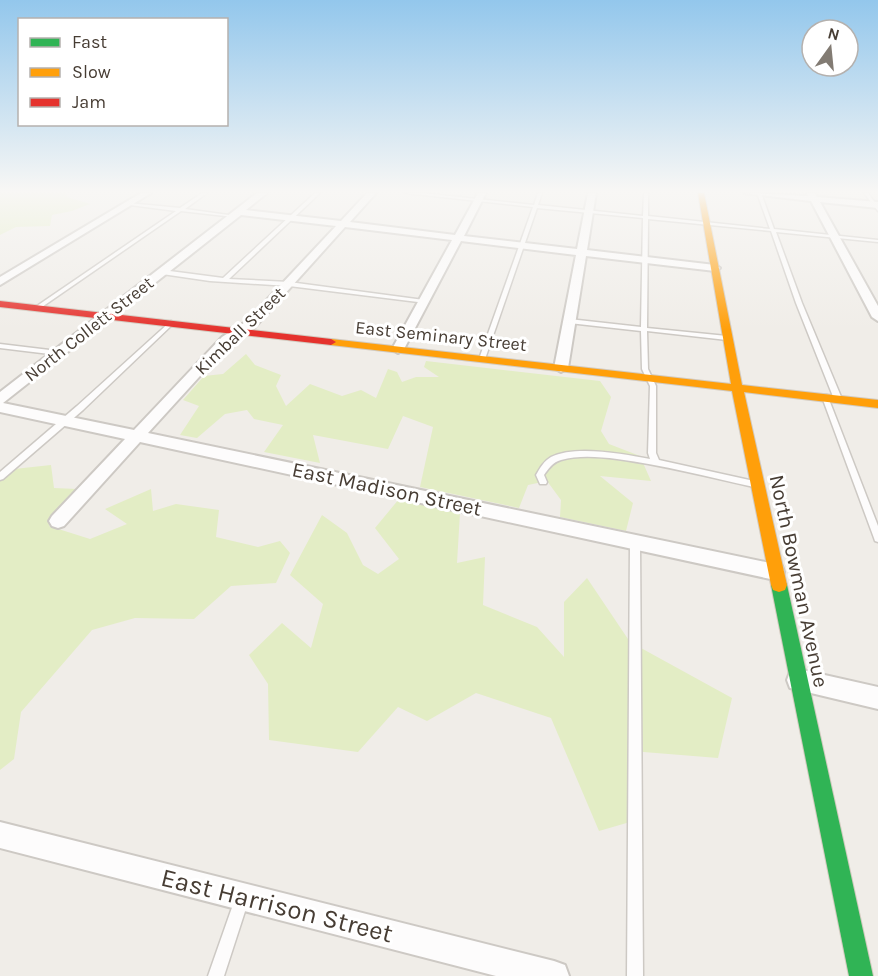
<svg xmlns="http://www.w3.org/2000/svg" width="878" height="976" viewBox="0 0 878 976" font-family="Karla,sans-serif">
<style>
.green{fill:#e3edc5}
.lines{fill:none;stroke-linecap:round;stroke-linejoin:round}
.lane-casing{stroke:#cdc9c4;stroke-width:3}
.street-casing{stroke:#cdc9c4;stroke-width:4}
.fast-casing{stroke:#d2cabf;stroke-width:2}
.slow-casing{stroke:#d2cabf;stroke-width:2}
.jam-casing{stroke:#d2cabf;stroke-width:2}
.lane{fill:#fdfcfc;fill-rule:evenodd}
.street{fill:#fdfcfc;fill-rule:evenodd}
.fast{fill:#30b455;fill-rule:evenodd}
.slow{fill:#ff9f0a;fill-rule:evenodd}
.jam{fill:#e5322d;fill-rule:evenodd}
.labels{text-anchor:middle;stroke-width:6;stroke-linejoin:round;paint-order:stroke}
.far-street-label{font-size:18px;fill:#473d34;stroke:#fff}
.street-label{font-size:21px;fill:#473d34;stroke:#fff}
.near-street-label{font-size:26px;fill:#473d34;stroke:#fff}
</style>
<rect width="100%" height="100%" fill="#f0ede8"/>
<path class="green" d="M0,193H65L67,197L90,204L72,211L52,215L50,226L16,227L0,235Z
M246,354L255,365L281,375L276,386L286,406L310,384L342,396L361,390L376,398L388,369L397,372L402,382L416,377H439L424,367L426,361L600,381L611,397L601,431L609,444L640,456L651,481L600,476L633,503L626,531L560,517L561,500L547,481L528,485L519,508L420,487L433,427L403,416L388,449L313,435L320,463L264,452L283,425L254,419L247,410L225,414L197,438L180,435L199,406L183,400L204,376L223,374Z
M51,465L54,488L77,489L62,504L49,526L90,539L127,524L105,509L151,489L153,511L176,504L219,510L216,537L258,547L280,541L290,553L276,583L231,586L194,619L135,618L92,630L21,712L14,759L0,770V481L14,469Z
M399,499L460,513L457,563L485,557L483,605L537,627L564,657V602L587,578L630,642L732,698L718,758L631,751L630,822L599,831L551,718L476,693L427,721L398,707L358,752L269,740L268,684L249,655L282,623L311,648L323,604L290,575L322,515L347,533L363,565L378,574L399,559L375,528Z"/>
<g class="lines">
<g class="lane-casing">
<path id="lane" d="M202,193H207L185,209L236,216L234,217L181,211L39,309L34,308L176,211L130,205L128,204V203L180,208Z
M315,193H320L229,279L289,282L424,300L427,302L426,303L289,286L210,281L162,274L159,272L162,270L223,278Z
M405,193H422L534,205L538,193H542L538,205L643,216L644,193H648V216L770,229L757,193H761L774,229L878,240V242L776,232L802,303L842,399L838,401L834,399L796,303L771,231L648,219L647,328L727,336L730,338L727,340L647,331L648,369L656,386V453L659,460L754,481L757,482L758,484L757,486L754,487C708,477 663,465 617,459C599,457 579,455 561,460C553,462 548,469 544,475L547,482L546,484H540L536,475C540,468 544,461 551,457C575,445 624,454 650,459L648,453L650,386L642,369L641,331L569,323L566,321L569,319L641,327L643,218L537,208L485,359L482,361L479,359L533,207Z
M864,193H868L878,207V211Z
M171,321L173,322V324L83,410L3,479L0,480V472L77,406Z
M0,344L58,351L61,353L58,355L0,348Z
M823,395H827L828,397L878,526V542L875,541L874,538L822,397Z
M635,539L638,540L640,543L643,976H627L630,543L632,540Z
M242,892L247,894L249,899L224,976H208L235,899L237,894Z"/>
</g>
<g class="street-casing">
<path id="street" d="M141,193H151L0,285V277Z
M257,193H267L246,210L341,221L367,193H376L350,222L455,235L478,193H486L464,236L577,249L588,193H596L587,250L715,265L720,268L715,271L586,256L568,368L561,372L554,368L576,255L461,241L404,349L398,353L392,349L452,240L345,227L255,327L230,343L148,433L775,564L782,566L784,572L782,578L775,580L140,442L64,526L58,528L52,526L49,521L52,516L125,439L0,412V392ZM241,215L336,226L247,321L222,337L134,430L3,403Z
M744,193L808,196L807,193H815L817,197L878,202V208L820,202L878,306V321L872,317L811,201Z
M798,669L878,687V709L790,688L787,680L790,672Z
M0,822L554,961L565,965L569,976H496L0,848Z"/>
</g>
<g class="fast-casing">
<path id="fast" d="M779,578L785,580L787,585L873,976H849L771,585L773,580Z"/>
</g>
<g class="slow-casing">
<path id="slow" d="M698,193H704L742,385L878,400V408L744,392L787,585L785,590L779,592L773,590L771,585L732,391L331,345L326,342L331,339L731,384Z"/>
</g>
<g class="jam-casing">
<path id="jam" d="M0,301L331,339L336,342L331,345L0,307Z"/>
</g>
<use href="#lane" class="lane"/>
<use href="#street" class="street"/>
<use href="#fast" class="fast"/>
<use href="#slow" class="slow"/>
<use href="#jam" class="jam"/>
</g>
<linearGradient id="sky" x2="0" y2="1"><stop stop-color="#93c7ec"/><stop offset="0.58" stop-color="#f8f7f5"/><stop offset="1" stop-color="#f8f7f5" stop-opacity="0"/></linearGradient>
<rect width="878" height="330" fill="url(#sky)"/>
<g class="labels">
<g class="far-street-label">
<text transform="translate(89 329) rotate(-38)" y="6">North Collett Street</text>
<text transform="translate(240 331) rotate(-44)" y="6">Kimball Street</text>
<text transform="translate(441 336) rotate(6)" y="6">East Seminary Street</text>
</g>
<g class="street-label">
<text transform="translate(387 489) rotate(12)" y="7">East Madison Street</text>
<text transform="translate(799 581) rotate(78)" y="7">North Bowman Avenue</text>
</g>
<g class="near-street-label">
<text transform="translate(277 905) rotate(14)" y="9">East Harrison Street</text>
</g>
</g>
<rect x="18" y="18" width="210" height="108" fill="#ffffff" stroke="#b5b1ae" stroke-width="1.5"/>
<rect x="30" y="38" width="30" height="9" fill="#30b455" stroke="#b5b1ae" stroke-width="1.5"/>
<text x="72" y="48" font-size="18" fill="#473d34">Fast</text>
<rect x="30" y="68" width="30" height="9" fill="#ff9f0a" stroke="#b5b1ae" stroke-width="1.5"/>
<text x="72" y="78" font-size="18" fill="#473d34">Slow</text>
<rect x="30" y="98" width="30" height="9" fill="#e5322d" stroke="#b5b1ae" stroke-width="1.5"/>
<text x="72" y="108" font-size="18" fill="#473d34">Jam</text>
<g transform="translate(830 48) rotate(15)"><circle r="28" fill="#ffffff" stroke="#b5b1ae" stroke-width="1.5"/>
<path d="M0-4.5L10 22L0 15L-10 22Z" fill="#827b73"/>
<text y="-9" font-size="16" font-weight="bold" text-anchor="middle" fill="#473d34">N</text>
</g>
</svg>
